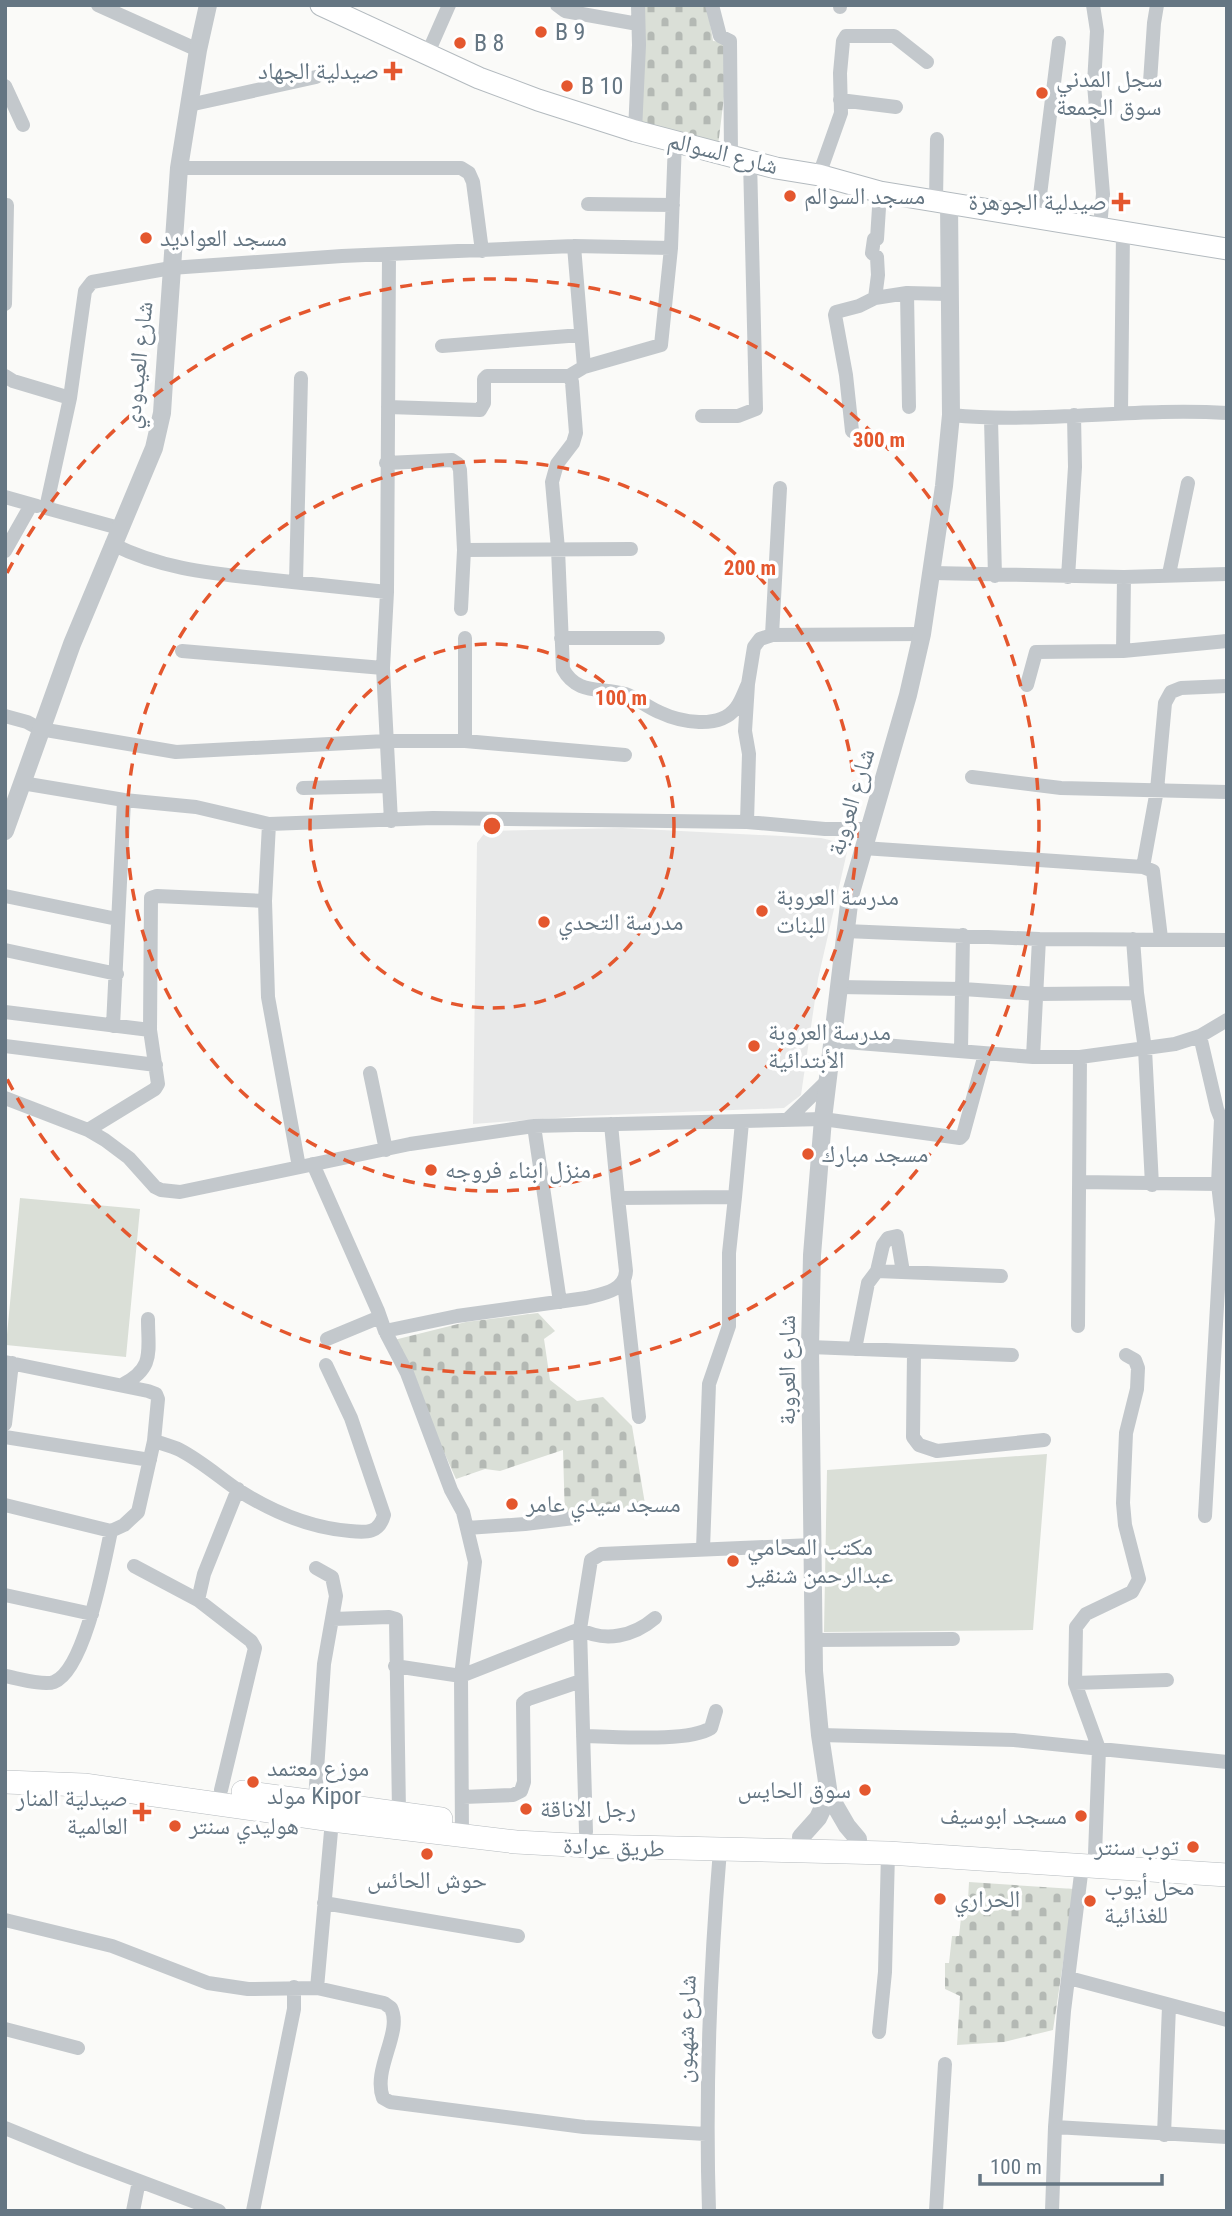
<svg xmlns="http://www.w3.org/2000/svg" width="1232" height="2216" viewBox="0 0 1232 2216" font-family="'Roboto Condensed','Noto Naskh Arabic',sans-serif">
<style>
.built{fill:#e8e9e9}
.cemetery{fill:url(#cemetery-stones)}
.garden{fill:#dadfd7}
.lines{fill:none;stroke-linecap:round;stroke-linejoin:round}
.secondary-casing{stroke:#b3babf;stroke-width:23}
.primary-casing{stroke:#b5babe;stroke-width:24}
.minor{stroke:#c3c8cc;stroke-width:14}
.tertiary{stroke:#c3c8cc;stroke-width:18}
.secondary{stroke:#fff;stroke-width:21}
.primary{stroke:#fff;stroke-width:23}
.ring{fill:none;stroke:#e4572e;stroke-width:3.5;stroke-dasharray:12 9}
.poi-dot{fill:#e4572e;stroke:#fff;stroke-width:2.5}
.labels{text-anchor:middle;stroke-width:7;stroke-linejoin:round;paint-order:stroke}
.poi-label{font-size:24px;fill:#657683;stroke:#fff;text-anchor:start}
.street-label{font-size:24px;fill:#657683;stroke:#fff}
.centre{fill:#e4572e;stroke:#fff;stroke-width:3.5}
.ring-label{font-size:21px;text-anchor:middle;font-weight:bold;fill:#e4572e;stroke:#fff;stroke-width:7;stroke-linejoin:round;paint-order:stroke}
</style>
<defs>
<pattern id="cemetery-stones" width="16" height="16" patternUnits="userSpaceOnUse" patternTransform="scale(1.75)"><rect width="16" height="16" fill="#dadfd7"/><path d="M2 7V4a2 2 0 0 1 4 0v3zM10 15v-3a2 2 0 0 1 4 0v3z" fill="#b4b9b4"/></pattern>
</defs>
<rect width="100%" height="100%" fill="#fafaf8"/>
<path class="built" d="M622,828L821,838L842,843L847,852L818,979L801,1095L784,1108L583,1116L473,1124L477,843L486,831Z"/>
<path class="cemetery" d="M643,5H707L713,41L726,42L727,72L718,146L641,123Z
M538,1313L555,1331L544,1339L550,1380L577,1401L603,1397L632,1426L645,1504L565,1520L563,1450L500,1471L485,1469L456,1479L394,1340L466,1322Z
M969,1882L1074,1889L1053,2030L1004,2042L957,2045L960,1996L945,1989V1963H949L952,1936H959L961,1918H967Z"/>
<path class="garden" d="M20,1198L140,1209L126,1357L6,1345Z
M1047,1454L1033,1630L824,1632L827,1470Z"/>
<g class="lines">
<g class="secondary-casing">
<path id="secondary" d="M321,5L479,78L538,100L635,131L776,168L819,175L880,192L1227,249"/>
</g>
<g class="primary-casing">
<path id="primary" d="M5,1782L84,1785L332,1820L516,1842L589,1846L888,1853L1227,1875
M243,1792L441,1819"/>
</g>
<path class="minor" d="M98,5L198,50
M557,5L565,11L638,24
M712,5L720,36L730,41L731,155
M840,5V7
M1093,5L1097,31L1094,84L1103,194L1100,227
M427,55L449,5
M1150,82L1154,23L1157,5
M5,86L23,125
M840,100L896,107
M189,105L316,77
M635,131L639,45L638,5
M179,168H461L469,173L473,182L482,251
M819,175L841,113L840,73L843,41L846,36H894L927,62
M936,201L937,139
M588,204L673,205
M1037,219L1059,43
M574,246L584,367L569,376L572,382L576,433L573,443L557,464L552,482L558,549L563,669C577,695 600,687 625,694C637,698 647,707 659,712C680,722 719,730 736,708C741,702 744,692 748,684
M389,254L387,592L383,668L391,821
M907,293L948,294
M875,298L878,275L877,257L872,253L874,239H877L880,192
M5,304L7,205
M442,346L581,335
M584,367L661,345L671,248
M5,376L13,381L70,398
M388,407L480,410L484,403V379L487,376H569
M1121,413L1123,231
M951,415C1043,424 1135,407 1227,413
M702,416H738L756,409L750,160
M991,419L995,576
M852,431L846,375L835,315L836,312L859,306L875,298L907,293L909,407
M386,463L452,460L458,464L460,470L464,550L461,609
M5,497L37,506
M119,528L46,508L70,398L85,291L92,282L171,268L342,256L574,246L671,248L675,141
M112,544C162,569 209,573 264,579C305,583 346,588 387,592
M464,550L631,549
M5,551L31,505
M932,573L1124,577L1227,574
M1169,574L1188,483
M1068,577L1075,467L1074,415
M1124,577L1123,651L1227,641
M296,582L301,378
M772,635L780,488
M561,638H658
M182,651L383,668
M1027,685L1036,652L1123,651
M5,716L27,722L40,729L176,752L386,741H465L625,755
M465,741V638
M972,777L1061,788L1227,792
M22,783L124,800L196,807L269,824L433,818L747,822L825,829H868
M303,788L389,786
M747,822L749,754L745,731L748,684L754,647L760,639L772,635L922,634
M269,824L265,901L268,997L299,1167
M863,848L1143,867
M5,896L117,919
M845,931L1039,939L1227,940
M1161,938L1153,871L1143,867L1157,790L1165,703L1171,692L1181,688L1227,686
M1133,939L1137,993L1145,1049L1152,1185
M5,950L117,974
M838,987L963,989L1038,994L1137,993
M5,1012L150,1030
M113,1026L124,800
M1200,1036L1217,1109L1221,1119
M833,1041L1033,1057H1080L1175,1044L1200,1036L1227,1020
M5,1046L156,1065
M961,1050L963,935
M1033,1057L1039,939
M370,1073L386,1150
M5,1098L88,1130L105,1140L129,1158L155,1187L161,1190L180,1192L410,1144L534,1126L823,1119L960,1138L963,1135L985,1054
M1227,1118L1221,1119L1218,1184L1222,1219L1227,1223
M788,1119L828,1080
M611,1124L618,1198L735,1197L729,1253V1326L709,1384L703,1549
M534,1126L560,1302
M88,1130L155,1089L158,1084L150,1030L151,898L157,896L265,901
M313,1164L378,1311L385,1331L407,1373L451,1490L463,1512L475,1562L461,1676L462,1836
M1080,1182L1218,1184
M735,1197L742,1122
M877,1271L883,1245L888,1238L897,1236L903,1272
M624,1282L639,1417
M1078,1326L1080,1057
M385,1331L457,1316L586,1298C602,1294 625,1291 626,1271L618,1198
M327,1339L380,1317
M810,1347L1012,1355
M855,1349L868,1283L877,1271L1001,1276
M914,1353L913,1437L919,1445L937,1451L1044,1440
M5,1362L148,1391L156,1394L158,1399L154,1441C163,1444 172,1446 180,1450C201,1461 219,1477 238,1490C271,1511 311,1528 350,1531C367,1533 379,1533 384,1515L351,1418L326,1365
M122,1385C155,1368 148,1352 148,1319
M5,1424L12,1363
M5,1437L150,1460
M5,1505L111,1531L124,1525L138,1512L154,1441
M1205,1516L1222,1219
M467,1528L525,1524L574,1518
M134,1566L198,1600
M5,1595L92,1614
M333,1619L389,1617L396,1619L399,1812
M814,1640L953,1639
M395,1666L461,1676L580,1629C605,1643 634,1636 655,1618
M5,1676C17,1678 44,1686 54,1682C85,1670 104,1563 111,1531
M1075,1683L1167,1680
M820,1735L1014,1740L1227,1762
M583,1736C613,1736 687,1743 711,1728L716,1711
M221,1790L255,1648L251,1641L198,1600L204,1574L238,1489
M463,1797L513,1795L521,1791L524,1782L523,1703L528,1699L581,1681
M315,1801L324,1664L336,1596L332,1577L316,1568
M586,1832L580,1629L591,1560L601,1554L812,1545
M1095,1854L1099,1749L1075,1683L1076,1627L1086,1614L1132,1592L1139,1579L1125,1525L1123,1503L1126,1433L1137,1389L1138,1368L1135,1360L1126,1355
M324,1903L518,1936
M5,1920L112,1946L208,1983L248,1989L317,1988L384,2003L391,2008C403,2032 372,2069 383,2098L390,2102L584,2127L706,2134
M1069,1978L1227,2020
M317,1988L332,1820
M5,2029L78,2048
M879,2032L885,1972L888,1853
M1055,2127L1227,2137
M5,2128L81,2159L219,2211
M1164,2135L1169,2006
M133,2211L139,2181
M253,2211L294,2009V1987
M709,2211C705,2090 710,1970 720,1850
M936,2211L945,2064
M1052,2211L1055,2127L1064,2011L1082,1866"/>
<path class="tertiary" d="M5,831L72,644L154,448L162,413L164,382L179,168L198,50L208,5
M801,1837L818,1818L829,1795
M858,1839L847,1826L829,1795L820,1735L814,1671L810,1347L812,1255L823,1119L850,896L908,695L922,634L944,486L951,415L949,203"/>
<use href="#secondary" class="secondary"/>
<use href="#primary" class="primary"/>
</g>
<g class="ring">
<circle cx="492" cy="826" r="182"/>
<circle cx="492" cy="826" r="365"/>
<path d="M7 573A547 547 0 1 1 7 1079"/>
</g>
<g class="poi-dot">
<circle cx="541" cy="32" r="7"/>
<circle cx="460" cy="43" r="7"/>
<path d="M389.5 60.5h7v7h7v7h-7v7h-7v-7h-7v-7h7z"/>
<circle cx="567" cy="86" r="7"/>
<circle cx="1042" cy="93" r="7"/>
<circle cx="790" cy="196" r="7"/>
<path d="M1117.5 191.5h7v7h7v7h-7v7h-7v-7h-7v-7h7z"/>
<circle cx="146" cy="238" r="7"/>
<circle cx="762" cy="911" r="7"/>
<circle cx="544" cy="922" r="7"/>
<circle cx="754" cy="1046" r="7"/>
<circle cx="808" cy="1154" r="7"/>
<circle cx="431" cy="1170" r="7"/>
<circle cx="512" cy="1504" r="7"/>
<circle cx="733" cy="1561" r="7"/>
<circle cx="253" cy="1782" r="7"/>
<circle cx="865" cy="1790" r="7"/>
<circle cx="526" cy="1809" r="7"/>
<path d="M138.5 1801.5h7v7h7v7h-7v7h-7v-7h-7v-7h7z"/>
<circle cx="1081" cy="1816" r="7"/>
<circle cx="175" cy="1826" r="7"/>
<circle cx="1193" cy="1847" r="7"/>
<circle cx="427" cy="1854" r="7"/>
<circle cx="940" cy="1899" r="7"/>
<circle cx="1090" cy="1901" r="7"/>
</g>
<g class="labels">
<g class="poi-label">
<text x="555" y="40">B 9</text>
<text x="474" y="51">B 8</text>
<text x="379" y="79" text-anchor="end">صيدلية الجهاد</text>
<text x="1056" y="87">سجل المدني<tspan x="1056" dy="28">سوق الجمعة</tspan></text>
<text x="581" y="94">B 10</text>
<text x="804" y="204">مسجد السوالم</text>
<text x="1107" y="210" text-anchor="end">صيدلية الجوهرة</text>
<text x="160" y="246">مسجد العواديد</text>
<text x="776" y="905">مدرسة العروبة<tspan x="776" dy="28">للبنات</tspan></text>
<text x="558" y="930">مدرسة التحدي</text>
<text x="768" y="1040">مدرسة العروبة<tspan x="768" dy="28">الأبتدائية</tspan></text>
<text x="822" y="1162">مسجد مبارك</text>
<text x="445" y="1178">منزل ابناء فروجه</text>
<text x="526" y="1512">مسجد سيدي عامر</text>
<text x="747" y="1555">مكتب المحامي<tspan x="747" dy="28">عبدالرحمن شنقير</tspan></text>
<text x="267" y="1776">موزع معتمد<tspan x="267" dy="28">مولد Kipor</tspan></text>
<text x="851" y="1798" text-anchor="end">سوق الحايس</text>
<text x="128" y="1806" text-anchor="end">صيدلية المنار<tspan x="128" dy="28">العالمية</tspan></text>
<text x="540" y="1817">رجل الاناقة</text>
<text x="1067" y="1824" text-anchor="end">مسجد ابوسيف</text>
<text x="189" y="1834">هوليدي سنتر</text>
<text x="1179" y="1855" text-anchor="end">توب سنتر</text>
<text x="427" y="1888" text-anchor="middle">حوش الحائس</text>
<text x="1104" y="1895">محل أيوب<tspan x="1104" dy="28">للغذائية</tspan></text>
<text x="954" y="1907">الحراري</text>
</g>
<g class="street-label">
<text transform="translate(723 153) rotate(14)" y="8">شارع السوالم</text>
<text transform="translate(138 365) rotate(-84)" y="8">شارع العيدودي</text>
<text transform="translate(851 802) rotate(-73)" y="8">شارع العروبة</text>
<text transform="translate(787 1370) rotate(-90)" y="8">شارع العروبة</text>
<text transform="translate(614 1847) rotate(2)" y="8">طريق عرادة</text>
<text transform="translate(686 2029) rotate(-88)" y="8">شارع شهبون</text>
</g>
</g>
<circle cx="492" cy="826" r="10" class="centre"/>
<g class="ring-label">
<text x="879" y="447">300 m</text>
<text x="750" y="575">200 m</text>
<text x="621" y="705">100 m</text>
</g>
<rect width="1232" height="2216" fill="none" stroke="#657683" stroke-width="14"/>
<path d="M980 2174v10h182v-10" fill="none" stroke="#657683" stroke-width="3.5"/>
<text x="990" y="2174" font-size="21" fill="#657683" stroke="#ffffff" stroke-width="5" paint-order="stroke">100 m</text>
</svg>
